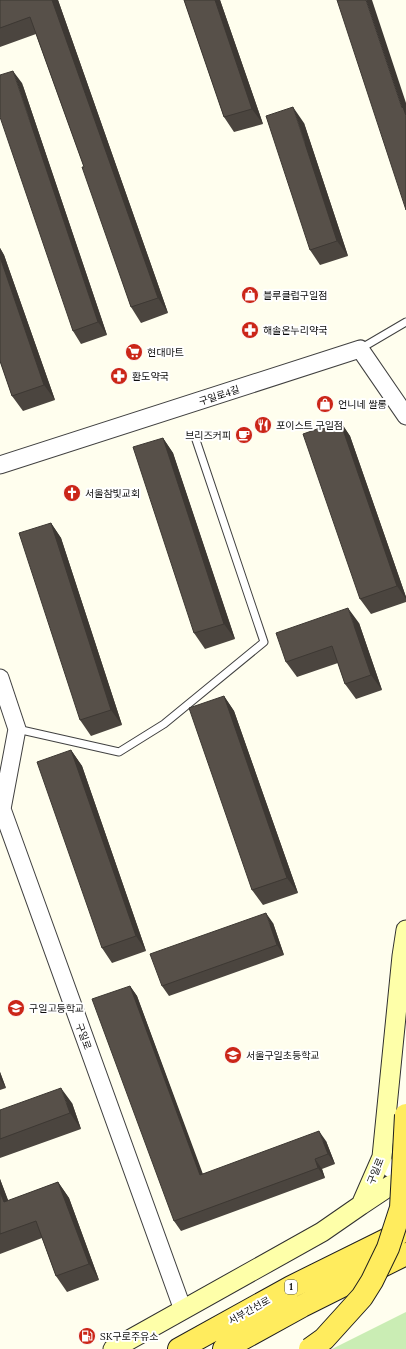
<svg xmlns="http://www.w3.org/2000/svg" width="406" height="1349" viewBox="0 0 406 1349" font-family="Lora,'Noto Sans KR',serif">
<style>
.green{fill:#caedb4}
.lines{fill:none;stroke-linecap:round;stroke-linejoin:round}
.service-casing{stroke:#414141;stroke-width:9}
.minor-casing{stroke:#414141;stroke-width:16}
.tertiary-casing{stroke:#414141;stroke-width:19}
.secondary-casing{stroke:#303030;stroke-width:21}
.primary-casing{stroke:#1f1f1f;stroke-width:24}
.service{stroke:#fff;stroke-width:7}
.minor{stroke:#fff;stroke-width:14}
.tertiary{stroke:#fff;stroke-width:17}
.secondary{stroke:#feffa9;stroke-width:19}
.primary{stroke:#ffec5e;stroke-width:22}
.primary-bridge-casing{stroke:#1f1f1f;stroke-width:24;stroke-linecap:butt}
.primary-bridge{stroke:#ffec5e;stroke-width:22}
.wall{fill:#4b453f}
.shaded-wall{fill:#3d3833}
.building{fill:#575049;stroke:#3d3833}
.labels{text-anchor:middle;stroke-width:4;stroke-linejoin:round;paint-order:stroke}
.shield{fill:#fff;stroke:#565656;stroke-width:1}
.shield-label{font-size:9px;font-weight:bold;fill:#0e0e0e}
.poi-label{font-size:10px;fill:#0e0e0e;stroke:#fff;text-anchor:start}
.street-label{font-size:10px;fill:#0e0e0e;stroke:#fff}
</style>
<rect width="100%" height="100%" fill="#fffeee"/>
<path class="green" d="M406,1312V1349H332Z"/>
<g class="lines">
<g class="service-casing">
<path id="service" d="M360,349L406,322
M17,729L119,752L164,724L264,642L196,440"/>
</g>
<g class="minor-casing">
<path id="minor" d="M382,1157L390,1170L406,1179"/>
</g>
<g class="tertiary-casing">
<path id="tertiary" d="M0,465L360,349L406,416
M0,678L17,729L2,809L183,1310"/>
</g>
<g class="secondary-casing">
<path id="secondary" d="M361,1205L391,1185L405,1178
M113,1349L322,1232L361,1205L382,1157L402,956L406,930"/>
</g>
<g class="primary-casing">
<path id="primary" d="M179,1349L291,1287L406,1230
M224,1349L302,1306L406,1254"/>
</g>
<use href="#service" class="service"/>
<use href="#minor" class="minor"/>
<use href="#tertiary" class="tertiary"/>
<use href="#secondary" class="secondary"/>
<use href="#primary" class="primary"/>
<g class="primary-bridge-casing">
<path id="primary-bridge" d="M310,1349L324,1339L362,1297L372,1281L388,1248L401,1208L406,1115"/>
</g>
<use href="#primary-bridge" class="primary-bridge"/>
</g>
<path class="wall" d="M0,0H58L168,313L141,323L131,307L84,167L36,34L0,47Z
M184,0H220L263,124L234,132L224,117Z
M22,83L107,335L81,344L73,331Z
M304,123L348,256L320,265L310,250Z
M0,248L4,255L55,400L23,411L12,396L0,361Z
M340,421L350,436L406,597V602L371,614L360,599Z
M163,438L173,453L235,639L205,649L194,633Z
M51,523L61,538L122,725L91,736L80,720Z
M359,623L382,690L356,699L345,684L338,663L297,677L286,662Z
M224,696L234,711L298,893L263,905L252,890Z
M71,750L82,766L146,951L112,963L102,948Z
M273,923L284,955L169,996L162,986Z
M130,986L137,996L202,1174L326,1141L335,1164L322,1169L325,1178L181,1231L174,1221Z
M0,1072L6,1088L0,1090Z
M72,1103L81,1129L0,1158V1110Z
M0,1179L8,1201L58,1182L69,1198L99,1280L67,1292L56,1276L42,1238L0,1254Z"/>
<path class="shaded-wall" d="M52,0H58L168,313L158,298Z
M215,0H220L263,124L252,109Z
M366,0H372L406,103V116L402,108Z
M13,71L22,83L107,335L98,322Z
M293,107L304,123L348,256L337,241Z
M0,248L4,255L55,400L44,385L0,257Z
M340,421L350,436L406,597V599L397,586Z
M163,438L173,453L235,639L224,624Z
M51,523L61,538L122,725L111,710Z
M348,608L359,623L382,690L371,675Z
M224,696L234,711L298,893L287,878Z
M71,750L82,766L146,951L136,936Z
M266,913L273,923L284,955L277,945Z
M130,986L137,996L207,1185L200,1175Z
M0,1072L6,1088L0,1079Z
M61,1088L72,1103L81,1129L70,1113Z
M319,1131L326,1141L335,1164L328,1154Z
M315,1159L322,1169L325,1178L318,1168Z
M0,1179L15,1218L4,1202L0,1192Z
M58,1182L69,1198L99,1280L89,1264Z"/>
<path class="building" d="M0,0H52L158,298L131,307L82,167H84L30,17L0,28Z
M184,0H215L252,109L224,117Z
M337,0H366L402,108L403,107L406,116V210Z
M13,71L98,322L73,331L0,117V75Z
M293,107L337,241L310,250L266,116Z
M0,257L44,385L12,396L0,361Z
M340,421L397,586L360,599L303,434Z
M163,438L224,624L194,633L133,447Z
M51,523L111,710L80,720L19,533Z
M348,608L371,675L345,684L332,646L286,662L276,633Z
M224,696L287,878L252,890L189,708Z
M71,750L136,936L102,948L37,762Z
M266,913L277,945L162,986L150,954Z
M130,986L200,1175L319,1131L328,1154L315,1159L318,1168L174,1221L92,999Z
M61,1088L70,1113L0,1139V1110Z
M58,1182L89,1264L56,1276L36,1221L0,1234V1192L4,1202Z"/>
<defs>
<g id="shop-disc" transform="scale(0.9)"><circle r="9.5" fill="#cb2618" stroke="#fff"/><path d="M-5-2.5h2.3a2.7 3.5 0 0 1 5.4 0H5L5.5 6h-11ZM-1.5-2.5h3a1.5 2.3 0 0 0-3 0Z" fill="#fff"/></g>
<g id="pharmacy-disc" transform="scale(0.9)"><circle r="9.5" fill="#cb2618" stroke="#fff"/><path d="M-2-6h4v4h4v4h-4v4h-4v-4h-4v-4h4Z" fill="#fff"/></g>
<g id="supermarket-disc" transform="scale(0.9)"><circle r="9.5" fill="#cb2618" stroke="#fff"/><path d="M-6-5.5h2.5l.6 2H6L4.5 2H-2.5L-4.4-4H-6ZM-1.5 3.2a1.3 1.3 0 1 0 .1 0ZM3 3.2a1.3 1.3 0 1 0 .1 0Z" fill="#fff"/></g>
<g id="restaurant-disc" transform="scale(0.9)"><circle r="9.5" fill="#cb2618" stroke="#fff"/><path d="M-5-6h1v4h1v-4h1v4h1v-4h1v5L-1.5 .5V6h-2V.5L-5-1ZM5-6V6H3V1.5H1.5Q1.5-4 5-6Z" fill="#fff"/></g>
<g id="cafe-disc" transform="scale(0.9)"><circle r="9.5" fill="#cb2618" stroke="#fff"/><path d="M-5.5-4.5H6V0H3Q3 3.5 0 3.5H-2.5Q-5.5 3.5-5.5 0ZM3-3.2v2h1.7v-2ZM-6 4.5H4V6H-6Z" fill="#fff"/></g>
<g id="church-disc" transform="scale(0.9)"><circle r="9.5" fill="#cb2618" stroke="#fff"/><path d="M-1.2-6h2.4v3.5h3.3v2.4h-3.3V6h-2.4V-.1h-3.3v-2.4h3.3Z" fill="#fff"/></g>
<g id="school-disc" transform="scale(0.9)"><circle r="9.5" fill="#cb2618" stroke="#fff"/><path d="M0-5L7-2L0 1L-7-2ZM-4 1L0 2.5L4 1V4Q0 6-4 4Z" fill="#fff"/></g>
<g id="fuel-disc" transform="scale(0.9)"><circle r="9.5" fill="#cb2618" stroke="#fff"/><path d="M-5.5-6h7V0h2V4h1.3V-2.5L3-4.5l.8-.8L6-3V5H2.5V1h-1V6h-7ZM-4.2-4.7v3.2H.2V-4.7Z" fill="#fff"/></g>
</defs>
<g fill-rule="evenodd">
<use href="#shop-disc" x="250" y="295"/>
<use href="#pharmacy-disc" x="250" y="330"/>
<use href="#supermarket-disc" x="134" y="352"/>
<use href="#pharmacy-disc" x="119" y="376"/>
<use href="#shop-disc" x="325" y="404"/>
<use href="#restaurant-disc" x="263" y="425"/>
<use href="#cafe-disc" x="244" y="435"/>
<use href="#church-disc" x="72" y="493"/>
<use href="#school-disc" x="16" y="1008"/>
<use href="#school-disc" x="233" y="1055"/>
<use href="#fuel-disc" x="87" y="1336"/>
</g>
<g class="labels">
<rect class="shield" x="285" y="1280" width="12" height="14" rx="3"/>
<g class="shield-label">
<text x="291" y="1290">1</text>
</g>
<g class="poi-label">
<text x="263" y="299">블루클럽구일점</text>
<text x="263" y="334">해솔온누리약국</text>
<text x="147" y="356">현대마트</text>
<text x="132" y="380">환도약국</text>
<text x="338" y="408">언니네 쌀롱</text>
<text x="276" y="429">포이스트 구일점</text>
<text x="231" y="439" text-anchor="end">브리즈커피</text>
<text x="85" y="497">서울참빛교회</text>
<text x="29" y="1012">구일고등학교</text>
<text x="246" y="1059">서울구일초등학교</text>
<text x="100" y="1340">SK구로주유소</text>
</g>
<g class="street-label">
<text transform="translate(219 395) rotate(-18)" y="4">구일로4길</text>
<text transform="translate(84 1036) rotate(70)" y="4">구일로</text>
<text transform="translate(375 1171) rotate(-68)" y="4">구일로</text>
<text transform="translate(249 1310) rotate(-29)" y="4">서부간선로</text>
</g>
</g>
</svg>
